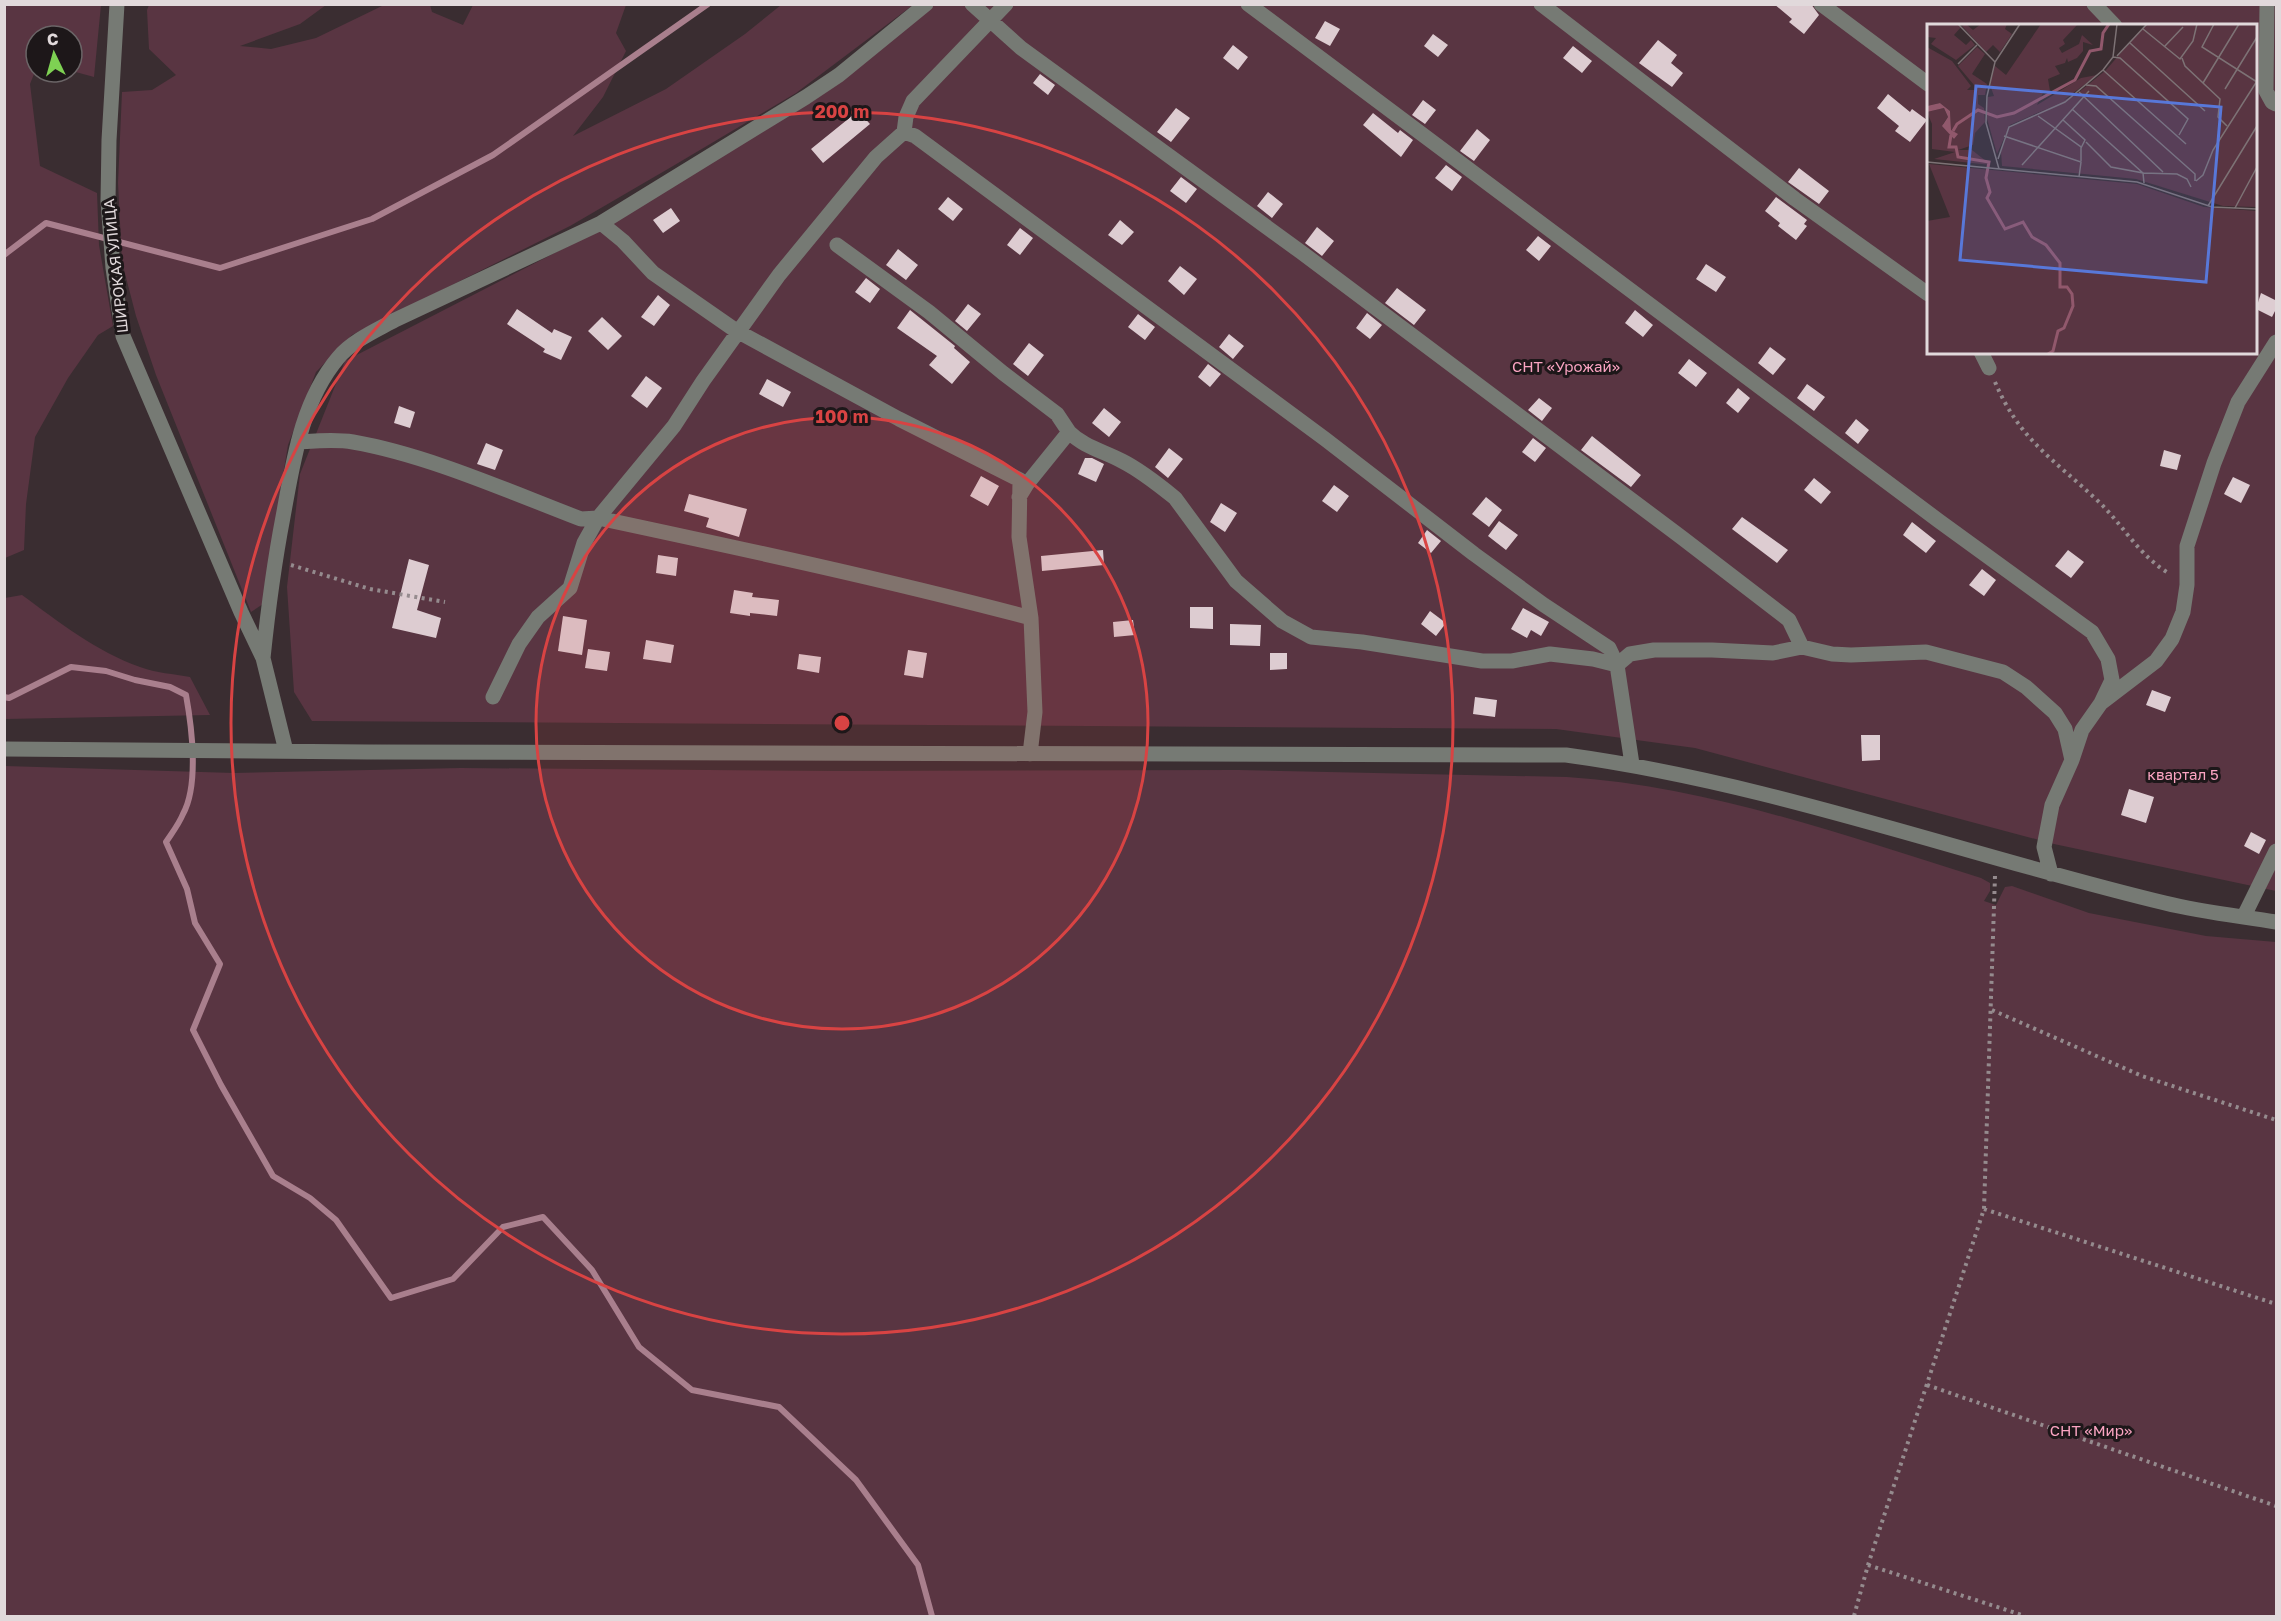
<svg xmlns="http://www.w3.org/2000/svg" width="2281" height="1621" viewBox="0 0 2281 1621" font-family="'Golos Text',sans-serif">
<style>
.green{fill:#593542;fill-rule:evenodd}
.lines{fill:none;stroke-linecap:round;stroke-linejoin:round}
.stream{stroke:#a97f8d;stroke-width:6}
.building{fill:#ddccd1}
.path{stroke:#958b8e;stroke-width:4;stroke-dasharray:3 4.5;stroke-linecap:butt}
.minor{stroke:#767a74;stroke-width:15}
.ring{fill:none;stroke:#d84343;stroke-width:3}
.labels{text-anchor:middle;stroke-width:6;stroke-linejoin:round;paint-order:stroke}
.street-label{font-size:15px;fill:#e1d9db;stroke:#1d1719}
.park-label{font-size:15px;fill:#fba4c2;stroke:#1d1719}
.inset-river{fill:none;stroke:#91586c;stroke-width:3}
.inset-road{fill:none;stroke:#7d7275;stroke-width:1.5}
.view{fill:#5878d9;fill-opacity:0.15;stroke:#5878d9;stroke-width:3}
.inset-edge{fill:none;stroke:#e1d9db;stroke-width:3}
.centre{fill:#d84343;stroke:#1d1719;stroke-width:3}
.ring-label{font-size:18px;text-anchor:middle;font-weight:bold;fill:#d84343;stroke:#1d1719;stroke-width:6;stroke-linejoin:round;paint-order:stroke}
</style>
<rect width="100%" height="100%" fill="#3a2d31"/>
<path class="green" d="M4,5H101L94,77L72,71V36H36V69L30,84L40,166L97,193L99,245L113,326L98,335L68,378L35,437L26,504L24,550L5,558Z
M149,5H326L300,24L240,46L271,49L316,38L384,5H430L432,12L463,25L473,5H626L616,33L626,51L603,97L573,136L666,89L745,34L781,5H913L796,93L673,166L570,226L352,335L316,372L288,445L278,506L269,600L251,612L156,375L136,316L122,262L118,183L122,92L152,90L176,75L149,49L147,10Z
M930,5H2276V891L2054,844L1695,748L1556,729L312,721L294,692L287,587L300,474L345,361L607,226ZM1928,26H2256V352H1928Z
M22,595C59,622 97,652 140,667C156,673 174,674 190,677L210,715L5,719V598Z
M5,766L234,773L461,768L838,771L1238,770L1567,777C1708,786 1846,836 1981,878L1990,883V891L1984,901L1996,905L2005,887L2012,886L2089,913L2206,936L2276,942V1616H5Z"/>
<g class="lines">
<path class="stream" d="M4,255L46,223L220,268L372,219L493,155L708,4
M4,697L9,698L71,667L106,671L135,680L170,687L186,695C192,728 199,785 183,814C179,824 172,833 166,842L187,889L195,923L220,964L193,1030L221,1085L273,1176L310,1198L336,1220L391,1298L453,1279L503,1227L543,1217L592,1270L639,1347L692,1390L779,1407L856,1480L918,1565L932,1616"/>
</g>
<path class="building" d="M1774,4H1811L1819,15L1804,34L1789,22L1792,19Z
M1325,21L1340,29L1330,46L1315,38Z
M1433,34L1448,45L1438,57L1424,46Z
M1658,40L1677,55L1671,63L1683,73L1672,87L1639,63Z
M1233,45L1248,57L1238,70L1223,58Z
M1573,46L1592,61L1582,73L1563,58Z
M1040,74L1055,85L1048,95L1033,83Z
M1888,94L1910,112L1912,109L1927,120L1910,142L1895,131L1899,126L1877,108Z
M1423,100L1436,110L1425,124L1412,115Z
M1176,108L1190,118L1171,142L1157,132Z
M858,111L870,124L823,163L811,149Z
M1373,113L1398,133L1400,130L1413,140L1401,157L1363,125Z
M1477,129L1490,140L1474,161L1460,151Z
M1446,165L1462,177L1452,191L1435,178Z
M1799,168L1829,191L1819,204L1788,182Z
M1181,177L1197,189L1186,203L1170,191Z
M1268,192L1283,204L1272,218L1257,206Z
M948,197L963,209L953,221L938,209Z
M1776,197L1807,220L1804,224L1807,226L1796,240L1778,226L1780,223L1765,211Z
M671,208L680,221L663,233L653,220Z
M1120,220L1134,232L1122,245L1108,235Z
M1317,227L1334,241L1322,256L1305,243Z
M1020,228L1033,238L1020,255L1007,245Z
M1538,236L1551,246L1539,261L1526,250Z
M898,249L918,265L906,280L886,265Z
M1706,264L1726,277L1716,292L1696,279Z
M1180,266L1197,279L1184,295L1168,281Z
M866,278L880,289L870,303L855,292Z
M1397,288L1426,310L1414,325L1385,303Z
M2261,293L2277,301V307L2272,317L2256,309Z
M658,295L670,305L654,326L641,317Z
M968,304L981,314L967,331L955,321Z
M517,309L552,333L554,329L572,337L561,360L543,352L545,349L507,324Z
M910,310L955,346L954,348L970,362L952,384L929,365L937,356L897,328Z
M1635,310L1653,325L1643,337L1625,323Z
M1367,313L1382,325L1370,339L1356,328Z
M1138,314L1155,327L1145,340L1128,327Z
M602,317L622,336L608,350L588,331Z
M1229,334L1244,346L1233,359L1219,347Z
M1029,343L1044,355L1028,376L1013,364Z
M1770,347L1786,359L1773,375L1758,363Z
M1689,359L1707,373L1696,387L1678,373Z
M1208,364L1221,374L1210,387L1198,377Z
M646,376L662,388L647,408L631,396Z
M767,379L791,392L783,407L759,394Z
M1807,384L1825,397L1814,411L1797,398Z
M1738,388L1750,398L1738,413L1726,403Z
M1539,398L1552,408L1542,421L1528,410Z
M399,406L415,412L410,428L394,423Z
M1104,408L1121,422L1109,437L1092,423Z
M1856,419L1869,430L1858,444L1845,433Z
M1592,436L1641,475L1631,487L1581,450Z
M1533,438L1546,448L1535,462L1522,452Z
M486,443L503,450L495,470L477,464Z
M1169,448L1183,459L1168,478L1155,467Z
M2164,450L2181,455L2177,470L2160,466Z
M1085,458H1092L1104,464L1096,482L1078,474Z
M981,476L999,486L988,506L970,496Z
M2233,477L2250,485L2241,503L2224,494Z
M1814,478L1831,492L1821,504L1804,490Z
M1334,485L1349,496L1337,512L1322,501Z
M689,494L747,509L739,537L706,527L709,518L684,511Z
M1486,497L1502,510L1489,527L1472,514Z
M1221,503L1237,513L1225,532L1210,522Z
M1742,517L1788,550L1777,563L1732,529Z
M1499,521L1518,535L1506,550L1488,536Z
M1912,522L1936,541L1926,553L1903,535Z
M1427,530L1441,541L1431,553L1418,543Z
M1103,550L1104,565L1042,571L1041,556Z
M2068,550L2084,562L2071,578L2055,566Z
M658,555L678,558L676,576L656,573Z
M409,559L429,565L417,610L441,618L436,638L392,628Z
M1982,569L1996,580L1984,596L1969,585Z
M734,590L753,593L752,597L779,600L777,616L750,613V616L730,613Z
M1190,607H1213V629L1190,628Z
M1523,608L1549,622L1541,636L1531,630L1527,638L1511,629Z
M1430,611L1446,623L1436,636L1421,624Z
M563,616L587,620L582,655L558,651Z
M1133,620L1135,635L1114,637L1113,622Z
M1230,624L1261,625L1260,646L1230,645Z
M646,640L674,645L671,663L643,659Z
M588,649L610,652L607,671L585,668Z
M908,650L927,653L923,678L904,675Z
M1270,653H1287V669L1270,670Z
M799,654L821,657L819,673L797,669Z
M2152,690L2171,697L2165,712L2146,705Z
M1475,697L1497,700L1495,717L1473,714Z
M1861,735H1880V760L1862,761Z
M2129,789L2154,797L2146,823L2121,815Z
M2251,832L2266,840L2259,854L2244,846Z"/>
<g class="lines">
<path class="path" d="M1995,382C2020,441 2055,460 2099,502C2123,525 2140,557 2170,574
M291,565L370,589L445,602
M1992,1010L2142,1076L2276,1120
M1984,1209L2276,1304
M1927,1385L2276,1506
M1868,1565L2025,1616
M1854,1616L1868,1565L1984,1209L1995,876"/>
<path class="minor" d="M117,4L109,140L108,201L113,268L123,336L241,612L263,658L286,751
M972,4L1021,48L1301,252L1681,537L1789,620L1802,647
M1248,4L1939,521L2092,632L2108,659L2112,680L2101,703
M1541,4L1795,199L1928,294
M1821,4L1928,84
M2094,4L2115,26
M2267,4L2266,91L2272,102L2276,104
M904,132L915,136L1325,439L1474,554L1544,605L1609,648L1617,665L1630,654L1654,650H1712L1773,653L1802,647L1832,654L1851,655L1926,652L2003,672L2026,687L2055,713L2065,729L2072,760
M601,223L623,241L653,273L735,330L899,419L1020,480L1019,537L1031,618
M837,245L929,312L1003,373L1057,414L1069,432L1027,484L1019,497
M1981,352L1989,368
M1069,432C1084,447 1103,451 1122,461C1140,470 1159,485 1175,498L1236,581L1282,621L1311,637L1362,642L1482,661H1512L1550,654L1593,659L1617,665L1632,764
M298,442C316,441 335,439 353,442C428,455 510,492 581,519L598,518C743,549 888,580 1031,618L1035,712L1030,754
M263,658C268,610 274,564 283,517C293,463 301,402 338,358C352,341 375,331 395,320L601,223L806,97L839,75L926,4
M493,697L519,644L538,617L570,588L584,543L598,518L674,426L703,381L779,275L876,157L904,132L906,117L913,101L1006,4
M4,749L368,752L1566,755C1771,783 1965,855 2165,903C2201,912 2239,916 2276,922
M2051,874L2044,847L2052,805L2072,760L2082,730L2101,703L2156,661L2172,639L2183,612L2187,585V546L2214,463L2238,402L2276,342
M2244,916L2276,851"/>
</g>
<circle cx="842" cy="723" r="306" fill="#d84343" fill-opacity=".12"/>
<g class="ring">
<circle cx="842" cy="723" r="306"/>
<circle cx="842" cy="723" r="611"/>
</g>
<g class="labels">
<g class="street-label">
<text transform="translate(116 266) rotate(-96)" y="5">ШИРОКАЯ УЛИЦА</text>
</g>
<g class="park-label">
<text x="1566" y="372">СНТ «Урожай»</text>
<text x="2183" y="780">квартал 5</text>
<text x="2091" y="1436">СНТ «Мир»</text>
</g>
</g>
<g transform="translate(1927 24)">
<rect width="330" height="330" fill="#3a2d31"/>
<path d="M0,0H29L34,3L27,11L39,21L44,16L48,21L29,36L4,20L9,14L0,13ZM39,0L46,6L54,0H80L78,5L85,10L73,28L66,21L59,28L35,2ZM114,0H151L136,16L138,20L132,24L135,29L152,20L155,11L166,21L156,18V27L150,34L141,38L140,34L138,39L128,42L133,50L121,55L123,67H117L110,81L154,54L170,51L133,79L83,101L70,130L59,91L61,73L67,72L63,61L68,42L79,51ZM219,0H330V183L296,182L209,155L75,142L74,128L82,104L151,69L179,46ZM0,23L25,37L44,62L40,66H47V61L31,42L50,23L58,30L45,50L60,60L58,71H51V80L57,84L58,98L48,109L46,121L31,126H45L64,141L7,135L28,128L5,125V100L0,88L17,84L21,93L16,100L27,115L30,110L24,107L23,87L13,79L0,82ZM2,140L210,160L277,183L330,187V330H0V197L23,193Z" fill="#593542"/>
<path d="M13,79L23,87L24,106L31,110L27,115L15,102L21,93L17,84L0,88V82Z" fill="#91586c"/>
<path class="inset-river" d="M26,107L30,100L51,86L70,93L87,89L148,56L163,27L174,25L176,9L182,0M24,111L22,123H29L31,133L62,138L59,154L63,168L60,174L78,205L96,198L105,213L119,221L133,239V263H140L145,270L146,282L137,304L131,307L126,327L121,330"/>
<path class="inset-road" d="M31,0L68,38M287,0L275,23L330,58M216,5L253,35L266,17L270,0M203,19L278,87M237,23L256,3M190,32L220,0M186,33L193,34L261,95L252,111M255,34L258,42L293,75L291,93L300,102M31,40L50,21M176,46L259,120M276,59L312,0M159,61L169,62L268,150V157M298,65L330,13M152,68L236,148M145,85L216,149L250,150L260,155L264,163M111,92L154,123V137M136,96L158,116L154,124M77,112L154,138L152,153M159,118L184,143L216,149L217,159M71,135L82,103L138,78L176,46L186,33L190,0M0,138L210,158L285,183L330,185M95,141L162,67M72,145L59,99L60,72L68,38L93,0M269,157L276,151L286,126L330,57M281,182L330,102M308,184L330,143"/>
<path class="view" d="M49,62L294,83L279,258L33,236Z"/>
<rect width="330" height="330" class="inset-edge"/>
</g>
<circle cx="842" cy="723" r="9" class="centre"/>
<g class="ring-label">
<text x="842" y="118">200 m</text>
<text x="842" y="423">100 m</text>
</g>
<rect width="2281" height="1621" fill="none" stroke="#e1d9db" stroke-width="12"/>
<g transform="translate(54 54) rotate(355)"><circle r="28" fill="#1d1719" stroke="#6b6567" stroke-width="1.5"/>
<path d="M0-4.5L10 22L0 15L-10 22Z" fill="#7ed153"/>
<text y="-9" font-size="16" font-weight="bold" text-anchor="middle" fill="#e1d9db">С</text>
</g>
</svg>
